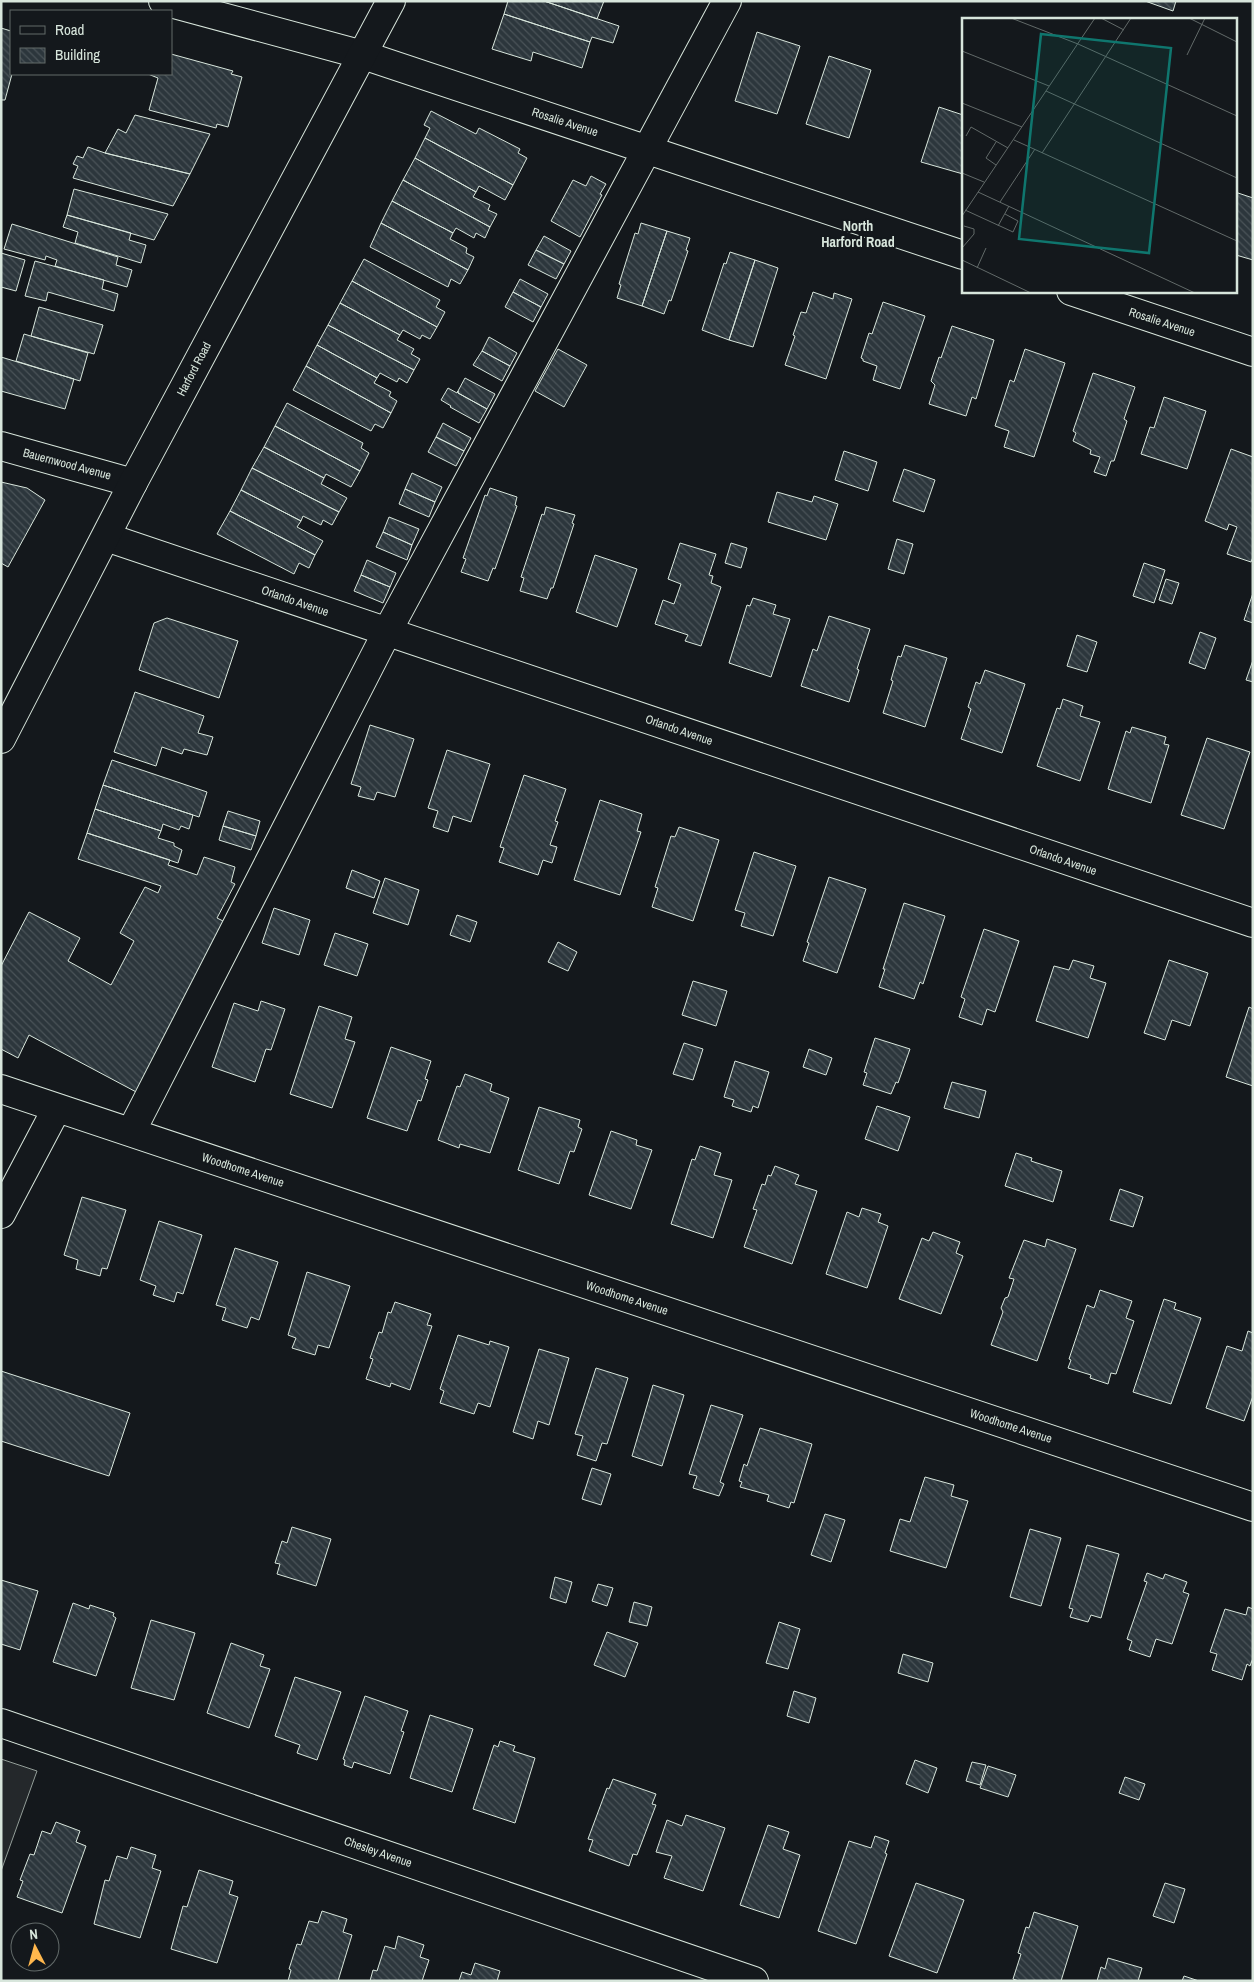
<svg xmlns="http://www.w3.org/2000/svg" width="1254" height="1982" viewBox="0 0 1254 1982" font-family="'Archivo Narrow',sans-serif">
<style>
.parking{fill:#24282b;stroke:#939e99}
.building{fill:url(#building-back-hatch);stroke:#d8e6dc}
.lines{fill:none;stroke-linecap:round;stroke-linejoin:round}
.minor-casing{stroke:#d8e6dc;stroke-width:30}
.major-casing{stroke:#d8e6dc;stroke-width:30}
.minor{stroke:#14181c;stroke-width:28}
.major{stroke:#14181c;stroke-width:28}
.labels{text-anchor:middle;stroke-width:4;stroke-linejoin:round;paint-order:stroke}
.street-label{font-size:12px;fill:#d8e6dc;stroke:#14181c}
.neighbourhood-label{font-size:14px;font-weight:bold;fill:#d8e6dc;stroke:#14181c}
.inset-road{fill:none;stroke:#626a69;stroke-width:1}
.view{fill:#0f766e;fill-opacity:0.15;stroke:#0f766e;stroke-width:2.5}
.inset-edge{fill:none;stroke:#d8e6dc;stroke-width:2.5}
</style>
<defs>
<pattern id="building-back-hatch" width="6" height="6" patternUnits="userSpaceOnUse" patternTransform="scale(1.25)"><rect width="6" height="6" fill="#2c363c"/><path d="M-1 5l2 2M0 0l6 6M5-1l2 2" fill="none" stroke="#4a5358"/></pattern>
</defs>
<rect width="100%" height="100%" fill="#14181c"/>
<path class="parking" d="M1,1759L37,1771L1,1871Z"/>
<path class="building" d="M508,1H544L619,26L613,43L592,37L590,42L504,14Z
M544,1H604L597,19Z
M1145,1H1176L1173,11Z
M504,14L590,42L582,68L533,52L531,61L492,49Z
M1,28L11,31L12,74L5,100H1Z
M757,32L800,46L777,114L735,101Z
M171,54L233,71L231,74L242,77L228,127L217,124L216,128L149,110L158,78L148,74H171Z
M829,56L871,70L849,138L806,124Z
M939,107L963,115V174L921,162Z
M431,111L476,134L479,128L520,149L518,153L527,158L513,185L425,138L430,128L424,125Z
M135,115L210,134L190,174L105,153L118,129L126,133Z
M425,138L513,185L505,200L479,186L476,192L415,158Z
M88,147L105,153L190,174L173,206L73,178L78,166L73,164L77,156L83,158Z
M415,158L476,192L473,197L490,205L488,210L497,214L490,227L403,180Z
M591,176L606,184L600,194L602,195L580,237L551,221L573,180L586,186Z
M403,180L490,227L485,238L476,233L474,238L456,228L453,233L392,201Z
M74,189L168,214L154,240L67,215Z
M1235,192L1253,198V260L1236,255L1235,258Z
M392,201L453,233L450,239L467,248L466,253L474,257L468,270L381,223Z
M67,215L131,233L129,240L146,245L141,263L75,243L78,232L63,227Z
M381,223L468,270L460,284L451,279L448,287L370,247Z
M641,223L667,231L642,306L617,298L621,285L619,284L635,233L638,234Z
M12,224L118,257L116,265L132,270L127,287L55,266L57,260L46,256L45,260L4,249Z
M667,231L690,238L686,250L688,251L671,301L669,300L664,314L642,306Z
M544,236L571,251L564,264L536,250Z
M536,250L564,264L556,279L528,265Z
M730,252L755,260L729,340L702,330L724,263L726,264Z
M1,253L25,260L16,291L1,287Z
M364,259L440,300L436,307L445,312L437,327L352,281Z
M755,260L778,268L753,347L729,340Z
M35,261L104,280L102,289L118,294L114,311L48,292L46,301L25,296Z
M520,279L548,294L541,307L513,292Z
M352,281L437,327L430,339L422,335L420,339L403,330L400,335L340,303Z
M513,292L541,307L533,322L505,307Z
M813,292L833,299L834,293L852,299L826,379L785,365L795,336L793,335L801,312L806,313Z
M883,302L925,316L900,389L873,380L877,366L863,361V359L861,358L869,333L872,334Z
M340,303L400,335L397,340L414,349L411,354L420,359L414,370L328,325Z
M39,307L103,325L94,354L31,336Z
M328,325L414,370L407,383L399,378L397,382L380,373L377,378L317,345Z
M952,326L994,340L976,399L972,397L966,416L929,404L935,385L931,381L939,357L941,358Z
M24,334L88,353L80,381L16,361Z
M489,337L517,353L510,366L482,351Z
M317,345L377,378L374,383L391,392L389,396L397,401L391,413L306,366Z
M558,349L587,365L564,407L535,391Z
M1025,349L1065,363L1034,457L1004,447L1009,431L995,426L1010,380L1014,382Z
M482,351L510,366L502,381L473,365Z
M1,357L74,379L65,409L1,391Z
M306,366L391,413L383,428L375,424L371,431L293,390Z
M1093,373L1135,387L1124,419L1127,421L1114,461H1111L1106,476L1094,472L1100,457L1090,454L1091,450L1073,441L1076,433L1073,431Z
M465,378L495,394L487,409L458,393V391Z
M448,388L457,393L458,391V393L487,409L479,423L450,407L451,406L441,400Z
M1164,397L1206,411L1187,469L1141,454L1150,427L1154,428Z
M287,403L363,443L361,448L369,453L360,471L275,426Z
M443,423L471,438L464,451L436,437Z
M275,426L360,471L351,487L326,474L324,478L264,447Z
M436,437L464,451L456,466L428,452Z
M264,447L324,478L321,484L347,498L339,512L252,468Z
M1231,449L1253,457V557L1251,562L1227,554L1237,527L1229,524L1227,530L1205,521Z
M844,451L877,462L868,491L835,480Z
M252,468L339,512L332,525L323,520L321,525L303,516L301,521L241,490Z
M904,469L935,480L924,512L893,501Z
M412,473L442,487L435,502L405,489Z
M1,482L27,488L45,500L8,567L1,563Z
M490,488L517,497L515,505L517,506L495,569L493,568L488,581L461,572L466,559L463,558L485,495L487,496Z
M405,489L435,502L429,517L399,504Z
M241,490L301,521L297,527L323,541L315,555L230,511Z
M777,492L812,502L814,496L838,504L826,540L768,522Z
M546,507L575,515L572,523L574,524L553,588H551L547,599L520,591L524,578L521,577L542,514L544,515Z
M230,511L315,555L309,568L299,563L294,574L217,534Z
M389,517L419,529L412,545L383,532Z
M383,532L412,545L407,560L376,547Z
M897,539L913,544L904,574L888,569Z
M680,543L716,554L709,575L713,576L711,583L721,587L701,646L685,641L688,635L655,624L663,600L674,604L681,584L668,579Z
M731,543L747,548L741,568L725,563Z
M595,555L637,569L617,627L576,612Z
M367,560L396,573L390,587L361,575Z
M1144,563L1165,570L1154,603L1133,596Z
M361,575L390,587L383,603L354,591Z
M1166,579L1179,583L1172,604L1159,600Z
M1253,593V623L1244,620Z
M753,598L776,605L773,614L790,619L771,677L729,663L747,605L750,606Z
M829,616L870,629L857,669L859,670L849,702L801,686L813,649L817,651Z
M167,618L238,641L219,698L139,670L154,623Z
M1200,632L1216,638L1205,669L1189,663Z
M1077,635L1097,642L1087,672L1067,666Z
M905,645L947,658L925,727L883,713L893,681L891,680L898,656L901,657Z
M1253,660V682L1246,680Z
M985,670L1025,684L1002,753L961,739L971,709L968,707L976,682L980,684Z
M135,692L204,716L198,733L213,737L207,755L184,749L182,754L162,747L156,766L114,752Z
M1063,699L1083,706L1080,716L1100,722L1080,781L1037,766L1057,708L1060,709Z
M370,725L414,739L395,797L377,792L374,800L358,796L361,787L351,784Z
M1132,727L1166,737L1164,744L1169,745L1151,803L1108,789L1126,731L1130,733Z
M1207,738L1250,752L1224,829L1181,815Z
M447,750L490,764L471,822L453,816L448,832L433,827L438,811L428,808Z
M112,760L207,792L199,817L103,785Z
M524,775L566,789L555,821L558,822L550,845L557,847L552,863L543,860L538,875L499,862L504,848L500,847Z
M103,785L193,815L189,829L181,826L179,830L163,824L161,831L95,809Z
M600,800L642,814L637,831L641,832L620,895L574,880Z
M95,809L161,831L158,838L174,843V846L182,850L178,863L87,833Z
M228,811L260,821L256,836L223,826Z
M223,826L256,836L251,850L219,840Z
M679,827L719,840L693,921L652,907L658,888L655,887L671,836L675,837Z
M87,833L170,860L168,865L197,875L204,857L235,867L231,882L235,884L217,918L227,923L140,1094L29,1035L18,1058L1,1049V966L29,912L80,938L68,961L111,985L134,941L120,933L145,887L158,893L161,886L78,859Z
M754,852L796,866L773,936L741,926L745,913L735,910Z
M352,870L380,881L374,898L346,888Z
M829,877L866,889L837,973L803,961L809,943L807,942Z
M385,878L419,890L408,925L373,913Z
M904,903L945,916L923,984L920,982L914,999L879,987L885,969H883Z
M274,908L310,920L299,955L262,943Z
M457,915L477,922L470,942L450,935Z
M984,929L1019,941L995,1012L987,1009L982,1025L959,1017L965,999L961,997Z
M335,933L368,944L357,976L324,965Z
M558,942L577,952L568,971L548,962Z
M1073,960L1094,966L1090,978L1106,983L1088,1038L1036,1021L1054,966L1069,970Z
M1169,960L1208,973L1190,1026L1172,1020L1165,1040L1144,1033Z
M693,981L727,991L716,1026L682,1015Z
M261,1001L285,1009L271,1050L266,1049L255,1082L212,1067L234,1003L258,1011Z
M319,1006L352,1017L345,1039L355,1042L332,1108L290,1094Z
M1249,1007L1253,1009V1086L1226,1077Z
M875,1038L910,1049L898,1083L896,1082L891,1094L863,1085L867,1073L864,1072Z
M684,1043L703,1049L693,1080L673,1074Z
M391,1047L431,1061L425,1079L428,1080L421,1101L418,1100L407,1131L367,1118Z
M809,1049L832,1058L826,1075L803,1067Z
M735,1061L769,1072L758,1108L753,1106L751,1112L732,1106L734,1100L724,1097Z
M465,1074L492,1084L490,1091L509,1098L490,1153L460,1144L459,1148L438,1140L457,1086L460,1087Z
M952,1082L986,1091L979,1118L944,1108Z
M877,1106L910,1117L898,1151L865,1139Z
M539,1107L580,1120L578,1127L582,1129L574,1152L570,1151L559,1184L518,1170Z
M611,1131L637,1140L636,1145L652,1150L631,1209L589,1195Z
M700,1146L721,1153L714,1175L732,1180L713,1238L671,1224L692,1159L695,1160Z
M1016,1153L1032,1158L1031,1161L1062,1171L1053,1202L1005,1186Z
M775,1166L799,1175L795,1184L817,1191L792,1264L744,1247L757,1210L753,1209L762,1184L765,1185L768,1175L771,1176Z
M1120,1189L1143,1197L1133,1227L1110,1220Z
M82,1197L126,1210L107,1269L102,1268L100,1276L76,1269L78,1260L64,1255Z
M862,1208L881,1214L878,1222L888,1226L867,1288L826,1274L847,1212L859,1217Z
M159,1221L202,1235L183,1294L177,1292L174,1302L153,1295L156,1286L140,1280Z
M933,1232L960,1242L956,1253L963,1256L941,1314L899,1299L922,1238L929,1241Z
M1047,1239L1076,1249L1037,1361L991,1345L1003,1312L1001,1308L1005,1298L1008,1297L1014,1279L1009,1278L1024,1240L1045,1247Z
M235,1248L278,1262L259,1320L251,1317L247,1328L222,1320L226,1308L216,1305Z
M307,1272L350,1286L329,1348L318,1345L315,1355L292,1348L296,1338L288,1335Z
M1100,1290L1132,1301L1126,1318L1134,1321L1116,1374L1111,1373L1108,1384L1090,1378L1091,1375L1068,1368L1071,1360L1069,1359L1087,1305L1094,1308Z
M1164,1299L1176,1303L1174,1309L1201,1318L1171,1404L1133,1392Z
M395,1302L431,1314L427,1325L432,1326L410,1390L391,1383L390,1387L366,1379L373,1359L370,1358L379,1332L382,1333L388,1312L391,1313Z
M1248,1331L1253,1333V1396L1244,1421L1206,1408L1227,1346L1242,1351Z
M458,1335L489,1345L490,1341L509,1347L490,1407L478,1403L474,1414L440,1403L444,1391L440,1389Z
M539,1349L569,1358L549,1425L538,1421L533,1439L513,1432Z
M596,1368L628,1378L607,1444L602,1443L596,1461L577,1455L583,1436L575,1434Z
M1,1371L130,1413L109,1476L1,1441Z
M653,1385L684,1395L662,1466L632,1456Z
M711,1405L743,1415L720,1482L724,1484L719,1496L693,1488L697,1476L689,1474Z
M760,1428L812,1444L794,1503L791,1502L789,1508L767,1501L769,1495L740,1487L742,1482L739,1481L744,1464L747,1466Z
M592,1468L611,1474L601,1505L582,1499Z
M925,1477L954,1485L951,1496L968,1501L946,1568L890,1551L900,1519L910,1522Z
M825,1514L845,1520L831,1562L811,1555Z
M292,1527L331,1539L316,1586L277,1574L280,1564L275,1563L282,1541L287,1543Z
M1030,1529L1061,1538L1041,1606L1010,1597Z
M1087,1545L1119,1554L1101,1618L1091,1615L1088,1622L1070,1617L1073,1609L1069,1608Z
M1147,1573L1163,1579L1165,1574L1187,1582L1183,1592L1189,1594L1172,1644L1156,1639L1150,1657L1129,1650L1132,1641L1127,1639L1147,1582L1144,1581Z
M555,1577L572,1582L566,1603L550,1598Z
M1,1580L38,1591L20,1650L1,1644Z
M598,1584L613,1588L607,1606L592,1601Z
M634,1602L652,1607L647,1626L629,1622Z
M73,1603L89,1609L90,1605L114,1613L113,1616L116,1618L96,1676L53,1662Z
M1248,1607L1253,1609V1658L1250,1666L1247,1664L1242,1680L1212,1670L1217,1654L1210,1652L1225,1609L1246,1615Z
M151,1620L195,1633L174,1700L131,1688Z
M779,1622L800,1629L788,1669L766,1663Z
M607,1632L638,1643L625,1677L594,1665Z
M231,1643L264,1655L260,1666L270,1669L249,1728L207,1713Z
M903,1654L933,1663L928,1682L898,1673Z
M295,1677L341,1692L317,1760L297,1753L300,1745L275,1736Z
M794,1691L816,1698L809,1723L787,1716Z
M365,1696L408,1711L401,1731L404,1732L390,1774L354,1762L352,1768L344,1765L345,1760L343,1759Z
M430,1715L473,1729L452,1792L410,1778Z
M500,1741L515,1746L513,1751L535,1758L515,1823L473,1809L494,1745L498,1747Z
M915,1760L937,1768L928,1793L906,1784Z
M972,1762L986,1765L980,1785L966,1781Z
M988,1766L1016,1775L1008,1797L980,1788Z
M1125,1777L1145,1784L1139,1800L1119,1793Z
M613,1779L656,1794L652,1804L656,1805L637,1855L633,1854L629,1866L589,1851L593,1840L588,1839L607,1788L609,1789Z
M686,1815L725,1828L703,1891L664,1878L672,1856L656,1852L667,1820L682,1826Z
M56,1822L80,1831L76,1842L86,1846L62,1913L17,1897L23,1881L20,1880L30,1854L34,1855L42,1831L51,1834Z
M768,1825L789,1832L783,1849L800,1855L779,1918L740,1905Z
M875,1836L889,1841L885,1853L887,1854L856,1944L818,1931L849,1841L871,1848Z
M131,1847L156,1855L152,1868L161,1871L140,1938L94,1924L105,1880L109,1881L117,1856L127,1859Z
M199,1870L233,1881L229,1894L238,1897L217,1963L171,1949L183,1906L187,1907Z
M916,1883L964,1900L937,1973L889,1956Z
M1165,1883L1185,1889L1174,1923L1153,1916Z
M322,1911L347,1919L343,1932L352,1935L338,1981H288L291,1970L289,1969L297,1944L301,1945L309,1921L318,1923Z
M1034,1912L1078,1926L1061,1981H1019L1013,1979L1021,1954L1018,1953L1026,1927L1029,1928Z
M398,1936L424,1945L420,1957L429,1960L422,1981H370L373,1970L377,1971L385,1946L395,1949Z
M1108,1958L1142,1968L1138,1981H1097L1101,1967L1105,1969Z
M475,1963L500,1971L497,1981H459L462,1972L471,1975Z
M1184,1976L1199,1981H1182Z"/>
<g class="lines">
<g class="minor-casing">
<path id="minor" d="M163,1L363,55L963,255
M1071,291L1253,352
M1,446L133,483
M106,537L1253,923
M1,1089L1253,1507
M131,1132L387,632L727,1
M1,1214L57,1108
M1,1723L754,1981"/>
</g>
<g class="major-casing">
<path id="major" d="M1,739L133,483L391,1"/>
</g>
<use href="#minor" class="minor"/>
<use href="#major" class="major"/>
</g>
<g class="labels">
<g class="street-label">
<text transform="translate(565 122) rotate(18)" y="4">Rosalie Avenue</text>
<text transform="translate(1162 322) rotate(18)" y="4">Rosalie Avenue</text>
<text transform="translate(194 369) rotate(-62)" y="4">Harford Road</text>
<text transform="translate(67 464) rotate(15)" y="4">Bauernwood Avenue</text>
<text transform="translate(295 601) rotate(19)" y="4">Orlando Avenue</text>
<text transform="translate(679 730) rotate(19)" y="4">Orlando Avenue</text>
<text transform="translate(1063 860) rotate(19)" y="4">Orlando Avenue</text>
<text transform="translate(243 1170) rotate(18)" y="4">Woodhome Avenue</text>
<text transform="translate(627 1298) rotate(18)" y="4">Woodhome Avenue</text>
<text transform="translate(1011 1426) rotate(18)" y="4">Woodhome Avenue</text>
<text transform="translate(378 1852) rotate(19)" y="4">Chesley Avenue</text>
</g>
<g class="neighbourhood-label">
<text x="858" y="231">North<tspan x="858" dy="16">Harford Road</tspan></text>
</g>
</g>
<g transform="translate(962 18)">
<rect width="275" height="275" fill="#14181c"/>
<path class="inset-road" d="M49,0L116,26L275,98M139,0L162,12M227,0L275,24M0,33L87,68M225,37L243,0M84,73L275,160M0,85L60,109M4,118L9,109L46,130M52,122L275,223M34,124L24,140L34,147M80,135L169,0M0,155L22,164M16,174L233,275M38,184L73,131M3,192L51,214L56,203L43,196M0,198L133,0M36,208L47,188M0,230L12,216V211L2,208M0,242L69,275M15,250L24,230"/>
<path class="view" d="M79,16L209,30L187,235L57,221Z"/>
<rect width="275" height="275" class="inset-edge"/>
</g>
<rect width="1254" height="1982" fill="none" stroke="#d8e6dc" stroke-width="5"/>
<rect x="10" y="10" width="162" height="65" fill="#14181c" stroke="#626a69"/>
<rect x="20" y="26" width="25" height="8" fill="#14181c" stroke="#626a69"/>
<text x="55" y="35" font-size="15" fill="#d8e6dc">Road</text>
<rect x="20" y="48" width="25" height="15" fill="url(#building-back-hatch)" stroke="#626a69"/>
<text x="55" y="60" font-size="15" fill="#d8e6dc">Building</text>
<g transform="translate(35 1947) rotate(354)"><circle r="24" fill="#14181c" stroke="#626a69"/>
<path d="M0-4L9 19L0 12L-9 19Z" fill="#ffb74d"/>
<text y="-8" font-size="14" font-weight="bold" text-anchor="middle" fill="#d8e6dc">N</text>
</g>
</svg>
